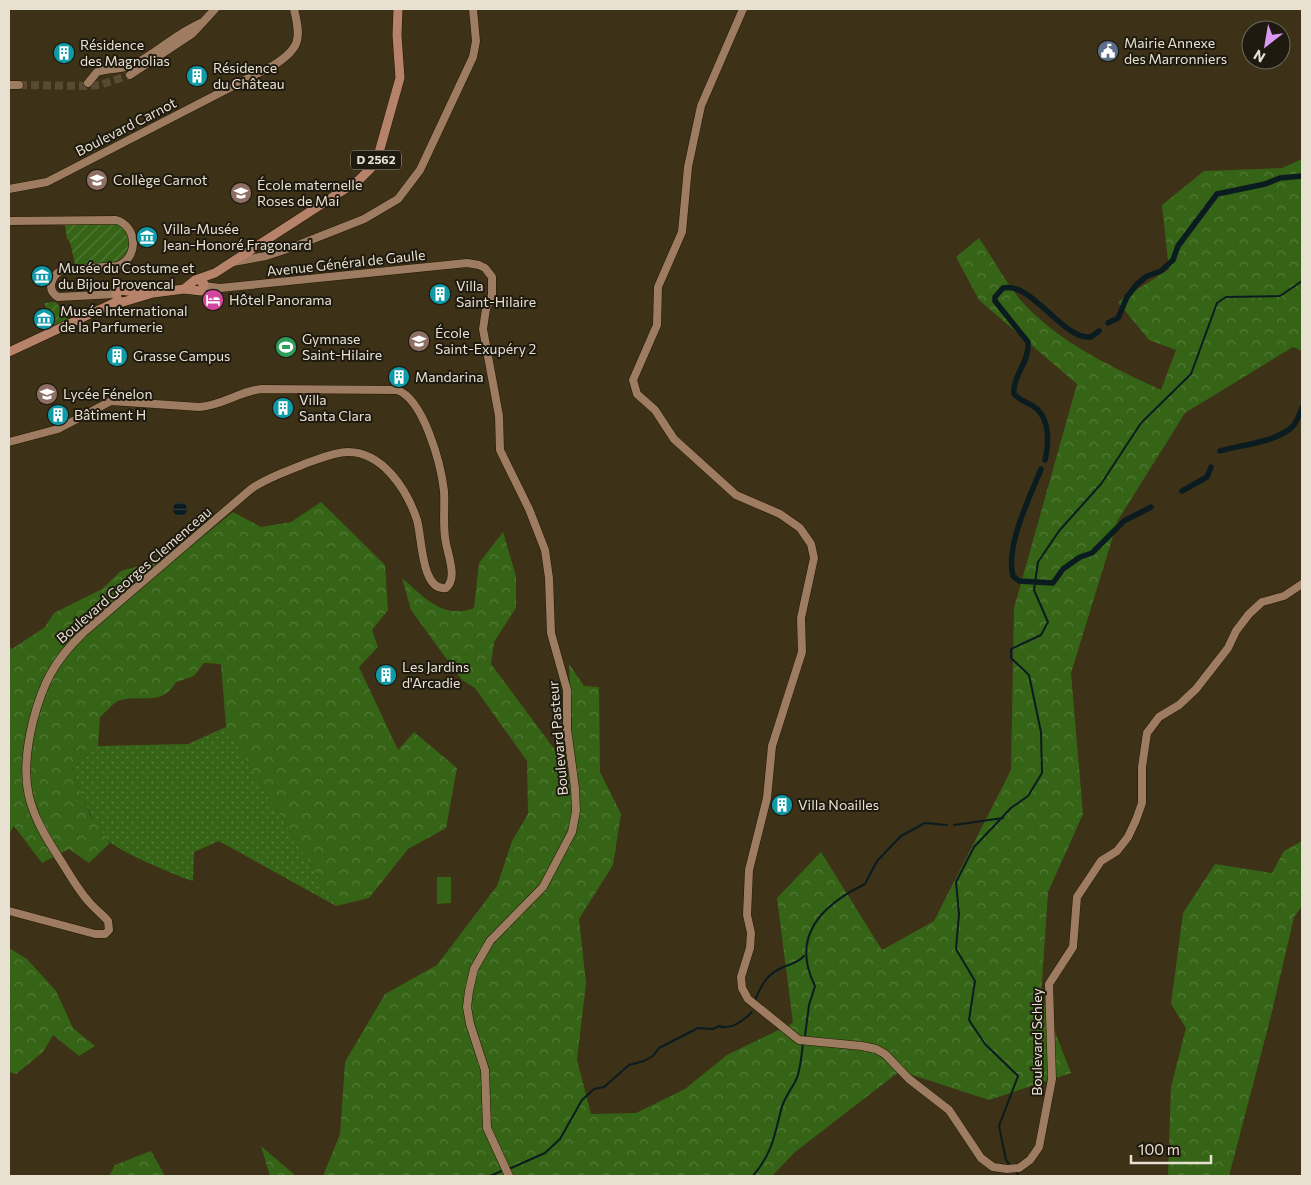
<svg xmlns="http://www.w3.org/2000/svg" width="1311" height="1185" viewBox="0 0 1311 1185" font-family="Commissioner,sans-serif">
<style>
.grass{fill:url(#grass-dots)}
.forest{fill:url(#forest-crowns)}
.garden{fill:url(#garden-furrows)}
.pitch{fill:#366416}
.water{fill:url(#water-rules)}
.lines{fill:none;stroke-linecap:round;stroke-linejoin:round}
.stream{stroke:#0b1c20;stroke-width:2}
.canal{stroke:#0b1c20;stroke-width:5.5}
.secondary-tunnel{stroke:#574b33;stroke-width:8;stroke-dasharray:8 4;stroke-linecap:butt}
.secondary-casing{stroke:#241900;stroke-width:9}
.primary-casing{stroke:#241900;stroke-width:10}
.secondary{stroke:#9d7c62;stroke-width:8}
.primary{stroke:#b6826a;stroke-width:9}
.labels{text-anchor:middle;stroke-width:4;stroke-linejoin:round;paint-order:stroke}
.shield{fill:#1f1a0f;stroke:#aca597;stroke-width:1}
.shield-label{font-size:12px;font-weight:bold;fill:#e8e0d1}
.poi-label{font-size:14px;fill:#e8e0d1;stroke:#1f1a0f;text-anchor:start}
.street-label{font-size:14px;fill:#e8e0d1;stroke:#1f1a0f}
</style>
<defs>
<pattern id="grass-dots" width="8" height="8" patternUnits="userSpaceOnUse" patternTransform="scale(1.25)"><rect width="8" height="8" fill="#366416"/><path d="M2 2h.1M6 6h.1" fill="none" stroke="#537a37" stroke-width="1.8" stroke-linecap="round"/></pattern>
<pattern id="forest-crowns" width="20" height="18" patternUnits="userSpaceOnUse" patternTransform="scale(1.25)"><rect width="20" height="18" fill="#366416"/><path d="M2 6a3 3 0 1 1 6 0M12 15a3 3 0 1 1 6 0" fill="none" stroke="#537a37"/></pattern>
<pattern id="garden-furrows" width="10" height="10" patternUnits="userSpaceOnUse" patternTransform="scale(1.25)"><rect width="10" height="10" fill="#366416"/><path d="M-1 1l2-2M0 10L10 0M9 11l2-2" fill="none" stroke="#537a37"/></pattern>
<pattern id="water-rules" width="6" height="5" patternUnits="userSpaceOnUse" patternTransform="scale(1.25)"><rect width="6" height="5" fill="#0b1c20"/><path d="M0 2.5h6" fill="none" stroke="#2f3d3f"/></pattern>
</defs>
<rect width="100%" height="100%" fill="#3d3117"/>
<path class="grass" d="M226,727L336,906L219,841L194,852L193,881C179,877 118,851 109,841C90,821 82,795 72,769L98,746L188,744Z"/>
<path class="forest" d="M1302,159V351L1293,347L1185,413L1118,520L1071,673L1083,814L1048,892L1041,996L1071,1073L989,1100L900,1071L795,1152L772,1176H323L340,1134L345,1062L385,994L437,965L497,886L512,841L528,814L527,761L475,688L462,680L411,610L402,578C424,597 443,620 474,608L479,563L503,532L516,576V608L494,642L491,664L555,750L572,737L569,664L584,686L599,687L600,772L621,814L613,865L579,919L586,983L577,1060L591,1114L636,1113L685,1089L727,1055L793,1023L777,898L821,852L882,950L934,921L1011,770L1014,608L1077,384L979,300L956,257L979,238C993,258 1010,290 1027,307C1064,345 1114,368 1161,390L1176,350L1149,340L1118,302L1169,269L1162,205L1204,171L1282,168Z
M321,502L385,565L388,610L372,630L378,647L359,667L398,750L414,732L457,768L446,828L408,849L369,898L336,906L226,727L221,664L204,663L194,676L176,682C161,708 141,693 118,701C112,704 105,713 100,717L98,746L72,769L90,815L110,843L89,863L69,849L42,863L14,826L9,834V647L12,649L45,627L54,613L102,589L121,571L158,561L169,564L233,512L261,527L291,522Z
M1302,841V906L1294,917L1271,1016L1229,1176H1168L1171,1087L1186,1028L1171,1004L1183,913L1215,864L1272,873L1284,851Z
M9,948L27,959L56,991L73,1028L95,1046L79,1056L53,1035L43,1052L16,1074L9,1072Z
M261,1146L296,1176H270Z
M151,1151L165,1176H109L115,1165Z"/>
<path class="garden" d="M116,224C124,228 128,233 129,242C130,269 94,264 75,264L70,242L67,239L65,225Z
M56,302L68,319L54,326L44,303Z"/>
<path class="pitch" d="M437,877H451V903L437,904Z"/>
<path class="water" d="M173 509a7 7 0 1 1 14 0a7 7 0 1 1-14 0Z"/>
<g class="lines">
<path class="stream" d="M954,825L1003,818
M755,1000C760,989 765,977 776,971C786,964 796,965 804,956
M805,1036L809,1005L815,986C790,936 822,905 865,884L877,861L901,836L925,823L947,825
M1011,1167L1006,1160L999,1126L1018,1076L985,1044L969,1020L975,981L956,949L959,914L956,882L974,847L1011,808L1028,796L1042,773L1041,732L1029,675L1011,658V649L1041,635L1048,622L1034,590L1038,562L1059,531L1101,484L1141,423L1191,374L1217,303L1226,297L1280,296L1302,281
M509,1169L545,1153L560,1139L582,1100L594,1089L604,1087L629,1065L644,1061L653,1056L659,1048L698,1028L713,1029L719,1026C731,1031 744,1020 752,1012
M1014,1170L1019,1176
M490,1176L504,1170
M753,1176C772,1153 774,1138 781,1110C783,1100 790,1091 795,1082C801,1071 801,1056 803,1044"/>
<path class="canal" d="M1108,323L1118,318L1127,297L1137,284L1147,276L1161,271L1173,260L1178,246L1217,194L1265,184L1280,178L1302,176
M1220,451C1240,445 1278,442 1293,426C1297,422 1300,413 1302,408
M1045,460C1049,444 1050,421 1037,409C1030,403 1020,401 1014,394C1012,376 1030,362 1028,342L995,301V297L1003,288C1032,281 1062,340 1091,337L1099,331
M1041,469C1030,497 1005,546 1013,576L1019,581L1053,583L1063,569L1080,557L1092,553L1124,521L1151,507
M1182,491L1207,477L1211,467"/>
<path class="secondary-tunnel" d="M19,85L88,86L100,85L130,75"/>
<g class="secondary-casing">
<path id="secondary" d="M743,9L701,106L688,167L682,232L658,287L657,325L633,380L637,394L655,410L674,439L736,495L780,514L800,528L811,544L814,558L801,618L802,652L772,746L767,798L749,870L747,915L751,933L750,948L741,977L742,988L748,999L799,1040L862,1046L876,1049L885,1054L909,1079L949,1110L981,1158L993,1167L1007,1169L1019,1168L1030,1160L1039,1147L1052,1079L1049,984L1073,947L1077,897L1101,861L1117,851L1128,837L1136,820L1142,803V767L1147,733L1159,717L1179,705L1196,689L1228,648L1236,631L1249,614L1262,602L1284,596L1302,584
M130,75L192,34L215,9
M88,83L97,72C110,68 123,70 135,64C160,51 175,34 203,22
M9,85H19
M9,189L47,182L274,65C301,48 301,38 294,9
M9,221L116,220C138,226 139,259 117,266L62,270C51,276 46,290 58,297L116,294
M233,262L266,256L293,247L364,219L398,199L420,170L473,57L476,41L473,9
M204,286L220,288L467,263L479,265L485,268L492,277V295L486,309L483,329L499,416L500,450L529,509L545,550L549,578L551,633L567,690V729L575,788L576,811L572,832L543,887L490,941L474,969L469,991L467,1007L470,1024L485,1070L487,1128L509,1176
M9,442L58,429L111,401L199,407C221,406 240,391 262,389L397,390C424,399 441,465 444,491C445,506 443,522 445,537C446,551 459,578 446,588C421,592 422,536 417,520C407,490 383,452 348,452C334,452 319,459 307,463C288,471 268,477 251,489L83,633C54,661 43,683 33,721C18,783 27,809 61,861C70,875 78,890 89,902C95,909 102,914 108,921L109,930L105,934H95L9,911"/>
</g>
<g class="primary-casing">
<path id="primary" d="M184,289L195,280L215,273L359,180L372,167L378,156L400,78L397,35L398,9
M118,301L123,302L153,293L184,289L201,291L204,284L199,280
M118,301L116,294L121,290L145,294
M9,352L118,301"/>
</g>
<use href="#secondary" class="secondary"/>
<use href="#primary" class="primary"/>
</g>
<defs>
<g id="civic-disc" transform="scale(1.125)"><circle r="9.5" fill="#5c6f8a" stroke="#1f1a0f"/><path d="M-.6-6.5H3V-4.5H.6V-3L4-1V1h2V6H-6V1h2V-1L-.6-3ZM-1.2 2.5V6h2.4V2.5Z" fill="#fff"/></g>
<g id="building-disc" transform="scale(1.125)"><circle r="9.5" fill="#0f9aa8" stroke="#1f1a0f"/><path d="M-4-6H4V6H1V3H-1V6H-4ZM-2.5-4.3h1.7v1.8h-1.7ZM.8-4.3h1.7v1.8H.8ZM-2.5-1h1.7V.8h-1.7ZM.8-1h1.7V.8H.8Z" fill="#fff"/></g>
<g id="school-disc" transform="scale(1.125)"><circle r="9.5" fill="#8d6e63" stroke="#1f1a0f"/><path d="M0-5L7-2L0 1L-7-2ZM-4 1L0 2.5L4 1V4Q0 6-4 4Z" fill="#fff"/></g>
<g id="museum-disc" transform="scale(1.125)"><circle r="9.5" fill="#0f9aa8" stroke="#1f1a0f"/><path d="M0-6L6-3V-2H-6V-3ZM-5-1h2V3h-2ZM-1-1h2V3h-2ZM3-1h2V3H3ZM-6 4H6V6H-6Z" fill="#fff"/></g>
<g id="hotel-disc" transform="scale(1.125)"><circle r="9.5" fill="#d1479c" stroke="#1f1a0f"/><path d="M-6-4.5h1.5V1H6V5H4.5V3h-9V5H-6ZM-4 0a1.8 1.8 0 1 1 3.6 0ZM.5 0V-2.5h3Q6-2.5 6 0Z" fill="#fff"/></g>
<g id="stadium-disc" transform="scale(1.125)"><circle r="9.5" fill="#2e9e5b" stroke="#1f1a0f"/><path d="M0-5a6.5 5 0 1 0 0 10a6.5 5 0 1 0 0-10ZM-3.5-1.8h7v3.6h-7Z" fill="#fff"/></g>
</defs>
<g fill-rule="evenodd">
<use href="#civic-disc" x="1108" y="51"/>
<use href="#building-disc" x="64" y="53"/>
<use href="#building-disc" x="197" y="76"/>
<use href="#school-disc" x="97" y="180"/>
<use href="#school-disc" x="241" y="193"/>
<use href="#museum-disc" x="147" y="237"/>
<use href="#museum-disc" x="42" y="276"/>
<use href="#building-disc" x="440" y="294"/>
<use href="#hotel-disc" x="213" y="300"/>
<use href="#museum-disc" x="44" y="319"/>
<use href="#school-disc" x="419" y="341"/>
<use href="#stadium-disc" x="286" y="347"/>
<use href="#building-disc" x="117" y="356"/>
<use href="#building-disc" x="399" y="377"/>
<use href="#school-disc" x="47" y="394"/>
<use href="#building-disc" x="283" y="408"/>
<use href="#building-disc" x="58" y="415"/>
<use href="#building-disc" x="386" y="675"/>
<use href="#building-disc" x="782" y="805"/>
</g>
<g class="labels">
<rect class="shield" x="351" y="150.5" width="50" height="19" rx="4"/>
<g class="shield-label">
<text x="376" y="164">D 2562</text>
</g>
<g class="poi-label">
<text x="1124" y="48">Mairie Annexe<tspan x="1124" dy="16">des Marronniers</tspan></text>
<text x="80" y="50">Résidence<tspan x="80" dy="16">des Magnolias</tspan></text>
<text x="213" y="73">Résidence<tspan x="213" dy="16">du Château</tspan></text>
<text x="113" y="185">Collège Carnot</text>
<text x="257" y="190">École maternelle<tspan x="257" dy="16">Roses de Mai</tspan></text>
<text x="163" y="234">Villa-Musée<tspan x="163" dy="16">Jean-Honoré Fragonard</tspan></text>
<text x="58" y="273">Musée du Costume et<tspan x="58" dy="16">du Bijou Provencal</tspan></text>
<text x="456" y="291">Villa<tspan x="456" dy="16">Saint-Hilaire</tspan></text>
<text x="229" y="305">Hôtel Panorama</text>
<text x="60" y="316">Musée International<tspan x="60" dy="16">de la Parfumerie</tspan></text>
<text x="435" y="338">École<tspan x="435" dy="16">Saint-Exupéry 2</tspan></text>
<text x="302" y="344">Gymnase<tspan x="302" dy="16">Saint-Hilaire</tspan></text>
<text x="133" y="361">Grasse Campus</text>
<text x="415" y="382">Mandarina</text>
<text x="63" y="399">Lycée Fénelon</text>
<text x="299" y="405">Villa<tspan x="299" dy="16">Santa Clara</tspan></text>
<text x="74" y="420">Bâtiment H</text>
<text x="402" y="672">Les Jardins<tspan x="402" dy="16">d'Arcadie</tspan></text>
<text x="798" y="810">Villa Noailles</text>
</g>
<g class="street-label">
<text transform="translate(126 127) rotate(-27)" y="5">Boulevard Carnot</text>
<text transform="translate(346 263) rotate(-6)" y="5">Avenue Général de Gaulle</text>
<text transform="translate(134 575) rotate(-41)" y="5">Boulevard Georges Clemenceau</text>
<text transform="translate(558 738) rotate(-95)" y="5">Boulevard Pasteur</text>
<text transform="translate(1037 1042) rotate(-90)" y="5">Boulevard Schley</text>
</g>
</g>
<rect width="1311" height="1185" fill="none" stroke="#e8e0d1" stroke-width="20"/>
<g transform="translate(1266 45) rotate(211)"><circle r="24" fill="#1f1a0f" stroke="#6f695d"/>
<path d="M0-4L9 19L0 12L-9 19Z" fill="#db99f5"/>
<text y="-8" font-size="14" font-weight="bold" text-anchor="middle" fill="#e8e0d1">N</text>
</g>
<path d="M1131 1155v8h80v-8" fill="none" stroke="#e8e0d1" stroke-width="2.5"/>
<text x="1138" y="1155" font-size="15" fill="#e8e0d1" stroke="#1f1a0f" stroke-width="4" paint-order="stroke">100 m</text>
</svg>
